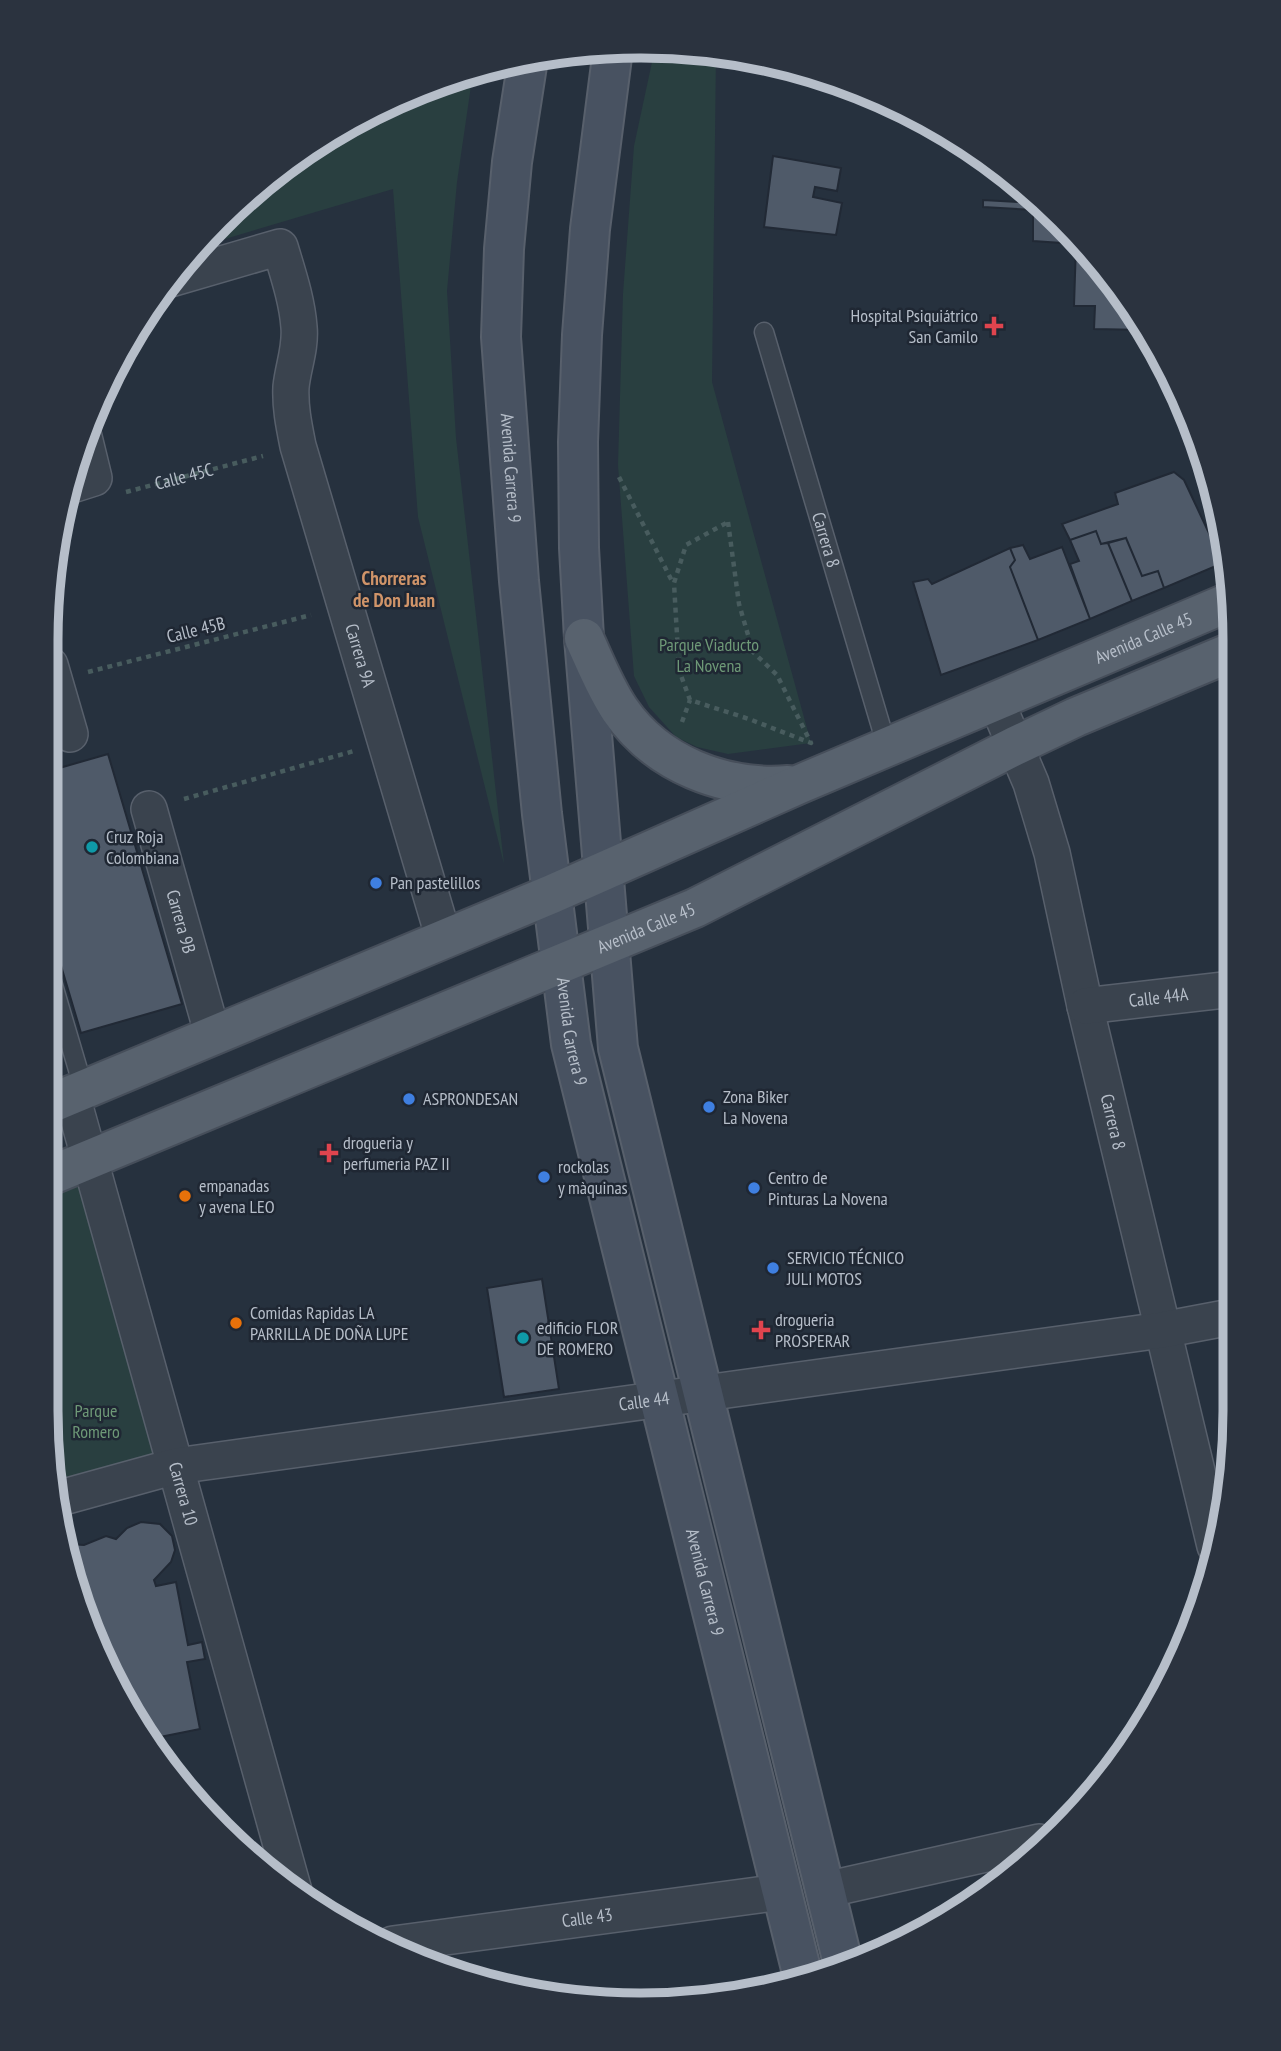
<svg xmlns="http://www.w3.org/2000/svg" width="1281" height="2051" viewBox="0 0 1281 2051" font-family="'PT Sans Narrow',sans-serif">
<style>
.green{fill:#293f40}
.building{fill:#4f5a69;stroke:#212935;stroke-width:2}
.lines{fill:none;stroke-linecap:round;stroke-linejoin:round}
.service-casing{stroke:#58606c;stroke-width:21}
.minor-casing{stroke:#58606c;stroke-width:38}
.secondary-casing{stroke:#58606c;stroke-width:42}
.primary-casing{stroke:#464e5a;stroke-width:42}
.path{stroke:#485c5e;stroke-width:4.5;stroke-dasharray:5 5;stroke-linecap:butt}
.service{stroke:#3a434e;stroke-width:18}
.minor{stroke:#3a434e;stroke-width:35}
.secondary{stroke:#485261;stroke-width:38}
.primary{stroke:#58626e;stroke-width:38}
.health-dot{fill:#e0444e;stroke:#1f2733;stroke-width:2.5}
.culture-dot{fill:#0f9aa8;stroke:#1f2733;stroke-width:2.5}
.shop-dot{fill:#3f7fe0;stroke:#1f2733;stroke-width:2.5}
.food-dot{fill:#e8710a;stroke:#1f2733;stroke-width:2.5}
.labels{text-anchor:middle;stroke-width:5;stroke-linejoin:round;paint-order:stroke}
.poi-label{font-size:18px;fill:#b6bec9;stroke:#1f2733;text-anchor:start}
.street-label{font-size:18px;fill:#b6bec9;stroke:#1f2733}
.park-label{font-size:18px;fill:#6e9977;stroke:#1f2733}
.neighbourhood-label{font-size:19px;font-weight:bold;fill:#d09469;stroke:#1f2733}
.rim{fill:none;stroke:#b6bec9;stroke-width:9}
</style>
<rect width="100%" height="100%" fill="#26313e"/>
<path class="green" d="M680,47L716,53L712,382L811,743L728,754L697,747L676,737L649,707L634,676L618,465L623,294L634,146L655,48Z
M473,72L457,182L447,291L456,438L504,864L418,517L393,189L198,247L248,193L343,125L450,77Z
M81,1184L155,1455L57,1482L46,1410L47,1198Z"/>
<path class="building" d="M773,156L841,168L837,191L815,187L813,197L842,203L836,235L764,227Z
M983,200L1037,203L1050,216L1048,228L1064,230L1112,278L1145,330L1094,329L1095,306H1074L1076,244L1033,241V210L983,207Z
M1174,472L1184,480L1223,563L1164,588L1158,571L1142,576L1126,538L1101,544L1096,531L1070,540L1062,524L1118,504L1115,493Z
M1096,531L1101,544L1108,543L1132,601L1090,619L1070,564L1079,561L1070,540Z
M1126,538L1142,576L1158,571L1164,588L1132,601L1108,543Z
M1023,545L1030,559L1062,547L1090,619L1038,640L1010,567L1015,560L1010,548Z
M1010,548L1015,560L1010,567L1038,640L941,675L913,582L928,579L932,584Z
M108,754L182,1004L81,1033L48,922L49,771Z
M542,1279L559,1389L504,1397L487,1288Z
M141,1522L160,1524L172,1536L175,1550L171,1562L154,1580L156,1586L176,1582L188,1645L202,1642L205,1659L187,1662L200,1729L145,1740L95,1638L89,1592L76,1594L68,1544L84,1545L106,1536L116,1539L127,1528Z"/>
<g class="lines">
<g class="service-casing">
<g id="service">
<path id="s2" d="M764,332L887,747"/>
<path d="M48,968L84,1090"/>
</g>
</g>
<g class="minor-casing">
<g id="minor">
<path id="s3" d="M167,280L280,247C288,274 297,300 299,327C301,348 293,367 291,387C290,407 294,426 298,446L444,939"/>
<path d="M72,485L94,478L84,437"/>
<path d="M50,665L70,734"/>
<path id="s4" d="M996,701L1031,783L1052,853L1085,1006L1215,1546"/>
<path id="s5" d="M149,809L213,1036"/>
<path id="s6" d="M1085,1006L1233,989"/>
<path id="s7" d="M72,1096L294,1891"/>
<path id="s8" d="M60,1498L176,1466L1162,1330L1231,1317"/>
<path d="M825,1890L1039,1842"/>
<path id="s9" d="M393,1944L781,1892"/>
</g>
</g>
<g class="secondary-casing">
<g id="secondary">
<path d="M613,49L590,229L582,335L578,442L579,548L584,638L618,1048L843,1963"/>
<path id="s10" d="M528,59L512,162L504,249L501,337L519,581L542,814L571,1044L804,1981"/>
</g>
</g>
<g class="primary-casing">
<g id="primary">
<path d="M584,638C595,662 605,688 620,710C657,764 724,790 788,785"/>
<path id="s11" d="M47,1105L552,894L800,784L1234,600"/>
<path id="s12" d="M47,1177L695,908L1015,746L1076,717L1234,651"/>
</g>
</g>
<g class="path">
<path d="M619,477L673,583"/>
<path id="s1" d="M126,492L263,456"/>
<path d="M728,522L739,604L753,652L777,675L811,743L749,719L690,700L679,670L674,583L686,545Z"/>
<path d="M88,672L311,615"/>
<path d="M682,722L690,700"/>
<path d="M184,799L354,751"/>
</g>
<use href="#service" class="service"/>
<use href="#minor" class="minor"/>
<use href="#secondary" class="secondary"/>
<use href="#primary" class="primary"/>
</g>
<g class="health-dot">
<path d="M990.5 315.5h7v7h7v7h-7v7h-7v-7h-7v-7h7z"/>
<path d="M325.5 1142.5h7v7h7v7h-7v7h-7v-7h-7v-7h7z"/>
<path d="M757.5 1319.5h7v7h7v7h-7v7h-7v-7h-7v-7h7z"/>
</g>
<g class="culture-dot">
<circle cx="92" cy="847" r="7"/>
<circle cx="523" cy="1338" r="7"/>
</g>
<g class="shop-dot">
<circle cx="376" cy="883" r="7"/>
<circle cx="409" cy="1099" r="7"/>
<circle cx="709" cy="1107" r="7"/>
<circle cx="544" cy="1177" r="7"/>
<circle cx="754" cy="1188" r="7"/>
<circle cx="773" cy="1268" r="7"/>
</g>
<g class="food-dot">
<circle cx="185" cy="1196" r="7"/>
<circle cx="236" cy="1323" r="7"/>
</g>
<g class="labels">
<g class="poi-label">
<text x="978" y="322" text-anchor="end">Hospital Psiquiátrico<tspan x="978" dy="21">San Camilo</tspan></text>
<text x="106" y="843">Cruz Roja<tspan x="106" dy="21">Colombiana</tspan></text>
<text x="390" y="889">Pan pastelillos</text>
<text x="723" y="1103">Zona Biker<tspan x="723" dy="21">La Novena</tspan></text>
<text x="423" y="1105">ASPRONDESAN</text>
<text x="343" y="1149">drogueria y<tspan x="343" dy="21">perfumeria PAZ II</tspan></text>
<text x="558" y="1173">rockolas<tspan x="558" dy="21">y màquinas</tspan></text>
<text x="768" y="1184">Centro de<tspan x="768" dy="21">Pinturas La Novena</tspan></text>
<text x="199" y="1192">empanadas<tspan x="199" dy="21">y avena LEO</tspan></text>
<text x="787" y="1264">SERVICIO TÉCNICO<tspan x="787" dy="21">JULI MOTOS</tspan></text>
<text x="250" y="1319">Comidas Rapidas LA<tspan x="250" dy="21">PARRILLA DE DOÑA LUPE</tspan></text>
<text x="775" y="1326">drogueria<tspan x="775" dy="21">PROSPERAR</tspan></text>
<text x="537" y="1334">edificio FLOR<tspan x="537" dy="21">DE ROMERO</tspan></text>
</g>
<g class="street-label">
<text dy="6" stroke="none"><textPath href="#s10" startOffset="411">Avenida Carrera 9</textPath></text>
<text dy="6" stroke="none"><textPath href="#s1" startOffset="60">Calle 45C</textPath></text>
<text dy="6" stroke="none"><textPath href="#s2" startOffset="217">Carrera 8</textPath></text>
<text transform="translate(196 630) rotate(-14)" y="6">Calle 45B</text>
<text dy="6" stroke="none"><textPath href="#s11" startOffset="1192">Avenida Calle 45</textPath></text>
<text dy="6" stroke="none"><textPath href="#s3" startOffset="539">Carrera 9A</textPath></text>
<text dy="6" stroke="none"><textPath href="#s5" startOffset="117">Carrera 9B</textPath></text>
<text dy="6" stroke="none"><textPath href="#s12" startOffset="649">Avenida Calle 45</textPath></text>
<text dy="6" stroke="none"><textPath href="#s6" startOffset="74">Calle 44A</textPath></text>
<text dy="6" stroke="none"><textPath href="#s10" startOffset="978">Avenida Carrera 9</textPath></text>
<text dy="6" stroke="none"><textPath href="#s4" startOffset="438">Carrera 8</textPath></text>
<text dy="6" stroke="none"><textPath href="#s8" startOffset="593">Calle 44</textPath></text>
<text dy="6" stroke="none"><textPath href="#s7" startOffset="413">Carrera 10</textPath></text>
<text dy="6" stroke="none"><textPath href="#s10" startOffset="1545">Avenida Carrera 9</textPath></text>
<text dy="6" stroke="none"><textPath href="#s9" startOffset="196">Calle 43</textPath></text>
</g>
<g class="park-label">
<text x="709" y="651">Parque Viaducto<tspan x="709" dy="21">La Novena</tspan></text>
<text x="96" y="1417">Parque<tspan x="96" dy="21">Romero</tspan></text>
</g>
<g class="neighbourhood-label">
<text x="394" y="585">Chorreras<tspan x="394" dy="22">de Don Juan</tspan></text>
</g>
</g>
<path d="M0 0H1281V2051H0ZM640 58H641A582 582 0 0 1 1223 640V1411A582 582 0 0 1 641 1993H640A582 582 0 0 1 58 1411V640A582 582 0 0 1 640 58Z" fill="#2b333f" fill-rule="evenodd"/>
<path class="rim" d="M640 58H641A582 582 0 0 1 1223 640V1411A582 582 0 0 1 641 1993H640A582 582 0 0 1 58 1411V640A582 582 0 0 1 640 58Z"/>
</svg>
